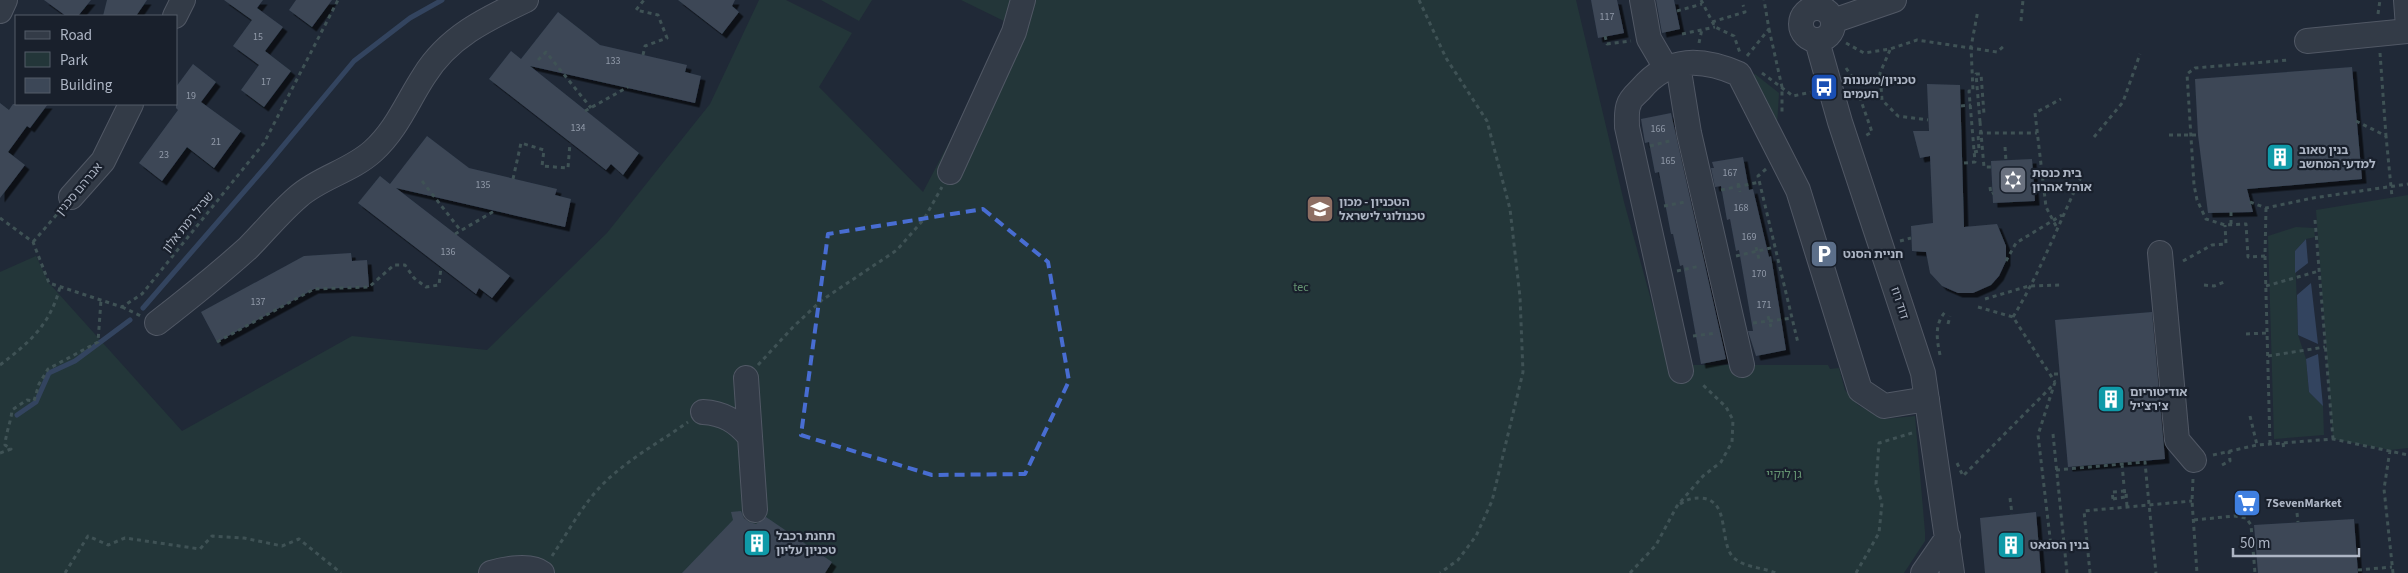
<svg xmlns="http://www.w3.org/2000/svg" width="2408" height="573" viewBox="0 0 2408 573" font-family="'Source Sans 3','Noto Sans Hebrew',sans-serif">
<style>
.green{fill:#233639}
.water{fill:#33445f}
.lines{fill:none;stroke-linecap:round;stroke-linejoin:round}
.stream{stroke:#33445f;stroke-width:5}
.building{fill:#3c4757;filter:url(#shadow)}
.minor-casing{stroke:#515865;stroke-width:26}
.path{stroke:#3f5255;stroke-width:3;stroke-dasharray:4 4;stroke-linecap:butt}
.minor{stroke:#333b47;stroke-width:24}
.path-bridge{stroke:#3f5255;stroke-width:3;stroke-dasharray:4 4;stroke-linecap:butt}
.marked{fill:none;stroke:#486dd2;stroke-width:4;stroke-dasharray:10 6;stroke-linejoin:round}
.labels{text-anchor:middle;stroke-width:4.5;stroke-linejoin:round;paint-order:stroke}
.number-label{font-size:10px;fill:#919aa9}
.poi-label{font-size:12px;font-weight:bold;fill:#adb5c4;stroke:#19202c;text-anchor:start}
.street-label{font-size:12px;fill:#adb5c4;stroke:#19202c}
.park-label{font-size:12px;fill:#659472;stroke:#19202c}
</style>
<defs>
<filter id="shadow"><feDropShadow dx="4.5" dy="4.5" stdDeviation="0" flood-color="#0009"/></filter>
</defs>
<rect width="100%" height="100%" fill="#202937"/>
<path class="green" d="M759,0H786L852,33L819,87L923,192L964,114L1006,22L961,0H1576L1624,202L1669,365H1828L1830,369L1839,368L1845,390L1858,405L1884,419L1915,416L1925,532V541L1904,573H0V272L36,256L49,283L182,431L352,336L487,350L607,233L710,104Z
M821,0H872L859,21Z
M1755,74L1779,93L1776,141L1748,78Z
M2408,195V448L2390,450L2333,439L2316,210Z
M2296,227L2314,228L2315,237L2306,239L2295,251L2298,335L2306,359L2309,392L2323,406L2324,435L2274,439L2268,236Z"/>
<path class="water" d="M2306,239L2308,263L2295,273V251Z
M2311,283L2318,344L2298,335L2297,295Z
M2318,354L2323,406L2309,392L2306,359Z"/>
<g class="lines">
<path class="stream" d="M143,308L268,164L354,61L410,18L442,0
M17,415L36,402L49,373L75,361L130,320"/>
</g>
<path class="building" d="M44,0H91L78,16H66Z
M107,0H147L136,16H103Z
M224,0H263L257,8L283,27L265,51L291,71L264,107L241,90L259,65L233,46L252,20Z
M296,0H332L312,27L289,10Z
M678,0H735L732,6L739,12L722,34Z
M1591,0H1617L1624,33L1598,38Z
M1656,0H1674L1680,29L1662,33Z
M558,12L600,45L687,65L685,72L701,76L695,103L530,66L639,153L623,175L611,164L606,170L489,79L511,51L521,59Z
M193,64L216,82L201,102L241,131L214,168L187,147L162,181L139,163L178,110L176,108V87Z
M2352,67L2362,179L2247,189L2253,212L2208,213L2198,135L2195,79Z
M1927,84L1960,85L1964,227L1997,224L2006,246V261L1999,276L1991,285L1973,293H1958L1942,286L1930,273L1926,252L1912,251L1911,226L1933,223L1930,156L1920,158L1913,131H1929Z
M0,103L9,110L13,104H48L30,128L27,126L8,152L25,165L0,198Z
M1671,113L1726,359L1701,364L1683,265L1680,266L1673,234H1671L1659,172L1655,173L1649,142L1645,143L1641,119Z
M427,136L469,168L557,189L555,195L571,199L565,227L396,188L510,276L492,298L479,288L476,294L358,203L380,176L390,184Z
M1743,157L1749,190L1753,189L1769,257L1771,256L1786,350L1756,356L1748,331H1753L1739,250L1736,251L1730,219L1727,220L1721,186L1715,187L1711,168H1714L1712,162Z
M2032,159L2035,201L1993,203L1991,161Z
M351,253L352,261L367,260L369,287L314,289L217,342L201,312L304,256Z
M2152,312L2165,459L2068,467L2055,320Z
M741,511L744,518L749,522L756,524L766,517L832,562L825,573H682L733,520L731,512Z
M2036,512L2041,573H1985L1980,518Z
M2354,519L2358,573H2258L2254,525Z"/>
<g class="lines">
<g class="minor-casing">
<path id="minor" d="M1642,0L1649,39L1666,68
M2406,0L2408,27
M1801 24a16 16 0 1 1 32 0a16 16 0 1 1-32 0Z
M0,11L5,0
M175,16L183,0
M1833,21L1894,0
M1817,41L1840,122L1923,373L1952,573
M2307,41L2408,31
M1678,65L1689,133L1742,365
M950,172L1014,32L1023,0
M71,197L103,161L131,104
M2160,253L2177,440L2194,460
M157,323C188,299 219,274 248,248C265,231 280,212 299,196C321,177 351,171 373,151C397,129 407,102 424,76C448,37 486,19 526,0
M1681,371L1627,127C1627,120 1626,110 1629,104C1630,99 1637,93 1641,89C1669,56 1702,58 1739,74L1798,190L1860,390L1884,406L1927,399
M746,378L755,510
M703,412C723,413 737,421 750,437
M491,573C504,569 531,564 542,573
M1923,573L1948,537"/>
</g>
<path class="path" d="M1419,0L1446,58L1487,121L1510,209L1520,297L1523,372L1492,501L1476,536L1458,560L1440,573
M1701,0L1715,27L1734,36L1740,53
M1677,11L1702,4
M2378,14L2380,0
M2021,21L2023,0
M1712,22L1745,12L1743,5
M1769,29L1782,87V114
M1682,34L1715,27
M1605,36L1607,44L1631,41
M1699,43L1702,29
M1846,43L1864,53L1890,49L1917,40L1997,52L2004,46
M1890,50L1880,73L1882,100L1898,116L1928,120
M2380,53L2386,136
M643,55L645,46L667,38L658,15L636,10L644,0
M1747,56L1769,29L1764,0
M538,60L546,52L591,108
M1846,68L1853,78L1872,132L1865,136
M1762,73L1793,96L1812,92
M1961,106L1971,105
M585,111L628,87
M2356,121L2386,136L2392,197
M1980,122L1976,74H1981L1984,114
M2169,135H2184
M2094,137L2123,102L2140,54
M1650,146L1673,140
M2005,147L2006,161
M1974,152L1979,151L1978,133H2037
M1964,163L1975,162L1969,91H1973L1971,47L1978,10
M1766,169L1758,176L1798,343
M513,179L521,143L544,150L542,166L568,168L570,143
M422,181L461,231
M1738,183L1740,192
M1990,187L1991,194L1993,193
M1721,190L1760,182
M2250,202L2266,208L2313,198L2408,184
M1664,206L1685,202
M2266,208L2265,256L2248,257L2246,224L2225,225L2206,219L2197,200L2194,185L2187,74L2195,68L2289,60
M2231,212V224
M0,218L33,242L49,283L122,307L142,294L264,143L338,0
M2315,220L2333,439
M2056,226L2046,207L2035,113L2061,99
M455,234L496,210
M1900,241L1911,238
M33,242L59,212
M1756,247L1759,259
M1736,256L1775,247
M2265,256L2270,444
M2006,261L2016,243L2062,215
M2183,261L2212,245L2226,244L2225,225
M1677,271L1700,266
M2204,285L2214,286L2224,282
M2266,286L2319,271
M1985,299L2029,286L2060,285
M122,307L141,316
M1978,307L2013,317L2055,382
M1768,316L1771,327
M2013,317C2040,273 2059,223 2081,177
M1753,323L1792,318
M1948,324L1950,316
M2246,334L2267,333
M1693,336L1717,333
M217,342L314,289L369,287L394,265H405L414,278L426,287L439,285L441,267
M1940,355C1937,340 1934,325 1945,312
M2268,356L2325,347
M0,365C30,342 50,325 60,287
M758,365L794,326L822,300L897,250L924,219L942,187
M2054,374H2060
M2055,382L2038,435L2051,546L2064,545
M2250,416L2257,445
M2053,434L2067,573
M2283,443L2284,450
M2390,450L2384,489L2393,573
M0,453L11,449L5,445C6,432 11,422 12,410L27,400L34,401L39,384L48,369L98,342L101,300
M2213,455L2257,445L2333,439L2408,455
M1957,463L1963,476L2055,383
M2122,464L2124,486
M2222,465L2230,461L2229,451
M2056,470L2145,462L2147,484
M2193,479L2192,501L2197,573
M2010,498L2012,514
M2113,499L2112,492L2126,491L2127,507
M1680,504C1688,499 1691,498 1701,498C1730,500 1719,539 1732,556C1743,568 1762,567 1776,573
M2297,513L2298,522
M2194,520L2234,516L2246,518L2251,525L2255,573
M552,556C568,532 583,504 603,484C628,459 660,442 688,422
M2358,570L2392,567
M65,573L88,536L108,545L125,538L200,549L212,536L244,538L282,546L299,539L341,573
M1630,573L1656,545L1677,506L1703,476L1721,462L1732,442L1733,420L1726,407L1702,384
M1856,573L1879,533L1882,503L1876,484L1879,443L1912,433
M2090,573L2084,511L2192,501"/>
<use href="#minor" class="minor"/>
<path class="path-bridge" d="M1980,122L1984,167H1991
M2184,135H2198
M2147,484L2156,573
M2113,499L2125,497L2124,486"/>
</g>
<path class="marked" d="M983,209L1048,262L1069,381L1025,474L932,475L801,435L828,234Z"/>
<defs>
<g id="bus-square" transform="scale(1.4375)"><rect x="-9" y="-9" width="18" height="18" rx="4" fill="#1a4fb4" stroke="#19202c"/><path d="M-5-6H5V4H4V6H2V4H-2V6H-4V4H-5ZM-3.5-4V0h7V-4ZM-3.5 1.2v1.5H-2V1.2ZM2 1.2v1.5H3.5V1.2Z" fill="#fff"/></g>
<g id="building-square" transform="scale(1.4375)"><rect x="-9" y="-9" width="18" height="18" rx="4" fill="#0f9aa8" stroke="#19202c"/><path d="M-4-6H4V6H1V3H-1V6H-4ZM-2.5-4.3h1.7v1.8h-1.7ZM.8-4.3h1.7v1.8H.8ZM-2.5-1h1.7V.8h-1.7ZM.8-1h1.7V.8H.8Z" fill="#fff"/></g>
<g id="synagogue-square" transform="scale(1.4375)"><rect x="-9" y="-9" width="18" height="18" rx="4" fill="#6b7280" stroke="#19202c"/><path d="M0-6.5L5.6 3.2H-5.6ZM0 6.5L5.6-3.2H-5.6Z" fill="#fff"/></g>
<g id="university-square" transform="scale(1.4375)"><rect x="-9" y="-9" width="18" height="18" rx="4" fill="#8d6e63" stroke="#19202c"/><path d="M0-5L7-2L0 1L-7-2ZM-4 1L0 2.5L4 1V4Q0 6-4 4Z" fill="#fff"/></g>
<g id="parking-square" transform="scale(1.4375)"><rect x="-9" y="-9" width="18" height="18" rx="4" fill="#5c6f8a" stroke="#19202c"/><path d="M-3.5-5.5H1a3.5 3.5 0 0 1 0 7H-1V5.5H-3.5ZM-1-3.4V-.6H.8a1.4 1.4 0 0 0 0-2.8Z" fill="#fff"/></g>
<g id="supermarket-square" transform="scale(1.4375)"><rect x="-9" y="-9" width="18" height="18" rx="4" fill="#3f7fe0" stroke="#19202c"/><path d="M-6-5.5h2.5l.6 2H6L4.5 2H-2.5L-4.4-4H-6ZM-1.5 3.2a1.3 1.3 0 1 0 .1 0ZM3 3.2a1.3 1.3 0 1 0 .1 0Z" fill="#fff"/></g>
</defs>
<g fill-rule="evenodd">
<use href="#bus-square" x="1824" y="87"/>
<use href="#building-square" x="2280" y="157"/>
<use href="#synagogue-square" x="2013" y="180"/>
<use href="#university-square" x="1320" y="209"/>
<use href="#parking-square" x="1824" y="254"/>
<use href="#building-square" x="2111" y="399"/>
<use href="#supermarket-square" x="2247" y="503"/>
<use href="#building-square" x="757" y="543"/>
<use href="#building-square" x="2011" y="545"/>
</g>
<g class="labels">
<g class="number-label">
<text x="1607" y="20">117</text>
<text x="258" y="40">15</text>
<text x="613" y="64">133</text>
<text x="266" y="85">17</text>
<text x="191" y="99">19</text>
<text x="578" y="131">134</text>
<text x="1658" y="132">166</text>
<text x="216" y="145">21</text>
<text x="164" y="158">23</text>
<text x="1668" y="164">165</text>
<text x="1730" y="176">167</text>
<text x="483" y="188">135</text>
<text x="1741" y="211">168</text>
<text x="1749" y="240">169</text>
<text x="448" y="255">136</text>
<text x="1759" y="277">170</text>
<text x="258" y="305">137</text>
<text x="1764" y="308">171</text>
</g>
<g class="poi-label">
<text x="1843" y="84">טכניון/מעונות<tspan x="1843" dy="14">העמים</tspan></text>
<text x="2299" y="154">בנין טאוב<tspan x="2299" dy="14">למדעי המחשב</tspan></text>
<text x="2032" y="177">בית כנסת<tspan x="2032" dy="14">אוהל אהרון</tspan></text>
<text x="1339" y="206">הטכניון - מכון<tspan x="1339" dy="14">טכנולוגי לישראל</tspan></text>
<text x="1843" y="258">חניית הסנט</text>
<text x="2130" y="396">אודיטוריום<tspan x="2130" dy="14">צ'רצ'יל</tspan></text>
<text x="2266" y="507">7SevenMarket</text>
<text x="776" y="540">תחנת רכבל<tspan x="776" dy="14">טכניון עליון</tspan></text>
<text x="2030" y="549">בנין הסנאט</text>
</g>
<g class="street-label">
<text transform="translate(79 189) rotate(-50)" y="4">אברהם סכנין</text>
<text transform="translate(188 222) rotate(-51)" y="4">שביל רמת אלון</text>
<text transform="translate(1900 303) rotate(72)" y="4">דוד רוז</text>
</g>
<g class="park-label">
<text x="1301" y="291">tec</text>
<text x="1784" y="478">גן לוקיי</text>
</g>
</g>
<rect x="15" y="15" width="162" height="90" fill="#19202c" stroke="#545c69"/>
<rect x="25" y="31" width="25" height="8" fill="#333b47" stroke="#545c69"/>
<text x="60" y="40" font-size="15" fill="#adb5c4">Road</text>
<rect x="25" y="52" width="25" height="15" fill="#233639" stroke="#545c69"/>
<text x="60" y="65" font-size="15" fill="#adb5c4">Park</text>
<rect x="25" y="78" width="25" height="15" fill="#3c4757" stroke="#545c69"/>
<text x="60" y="90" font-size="15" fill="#adb5c4">Building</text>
<path d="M2233 548v8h126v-8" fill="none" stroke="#adb5c4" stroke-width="2.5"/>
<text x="2240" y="548" font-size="15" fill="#adb5c4" stroke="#19202c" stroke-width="4" paint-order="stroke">50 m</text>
</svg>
